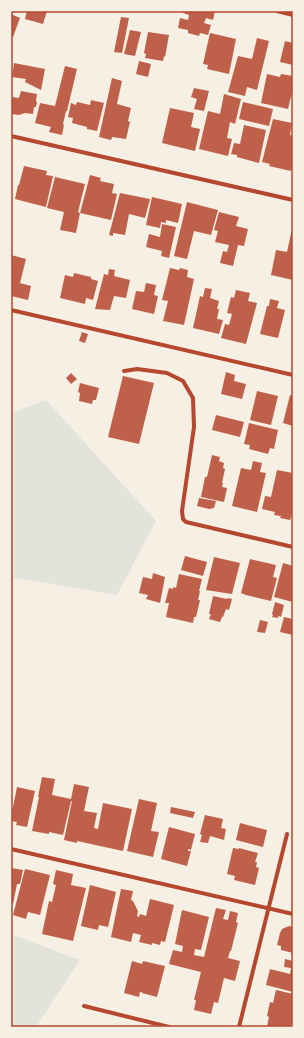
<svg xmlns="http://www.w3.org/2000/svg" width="304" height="1038" viewBox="0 0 304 1038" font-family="'DM Sans',sans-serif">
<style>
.green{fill:#e2e4dc}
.building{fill:#bf614a}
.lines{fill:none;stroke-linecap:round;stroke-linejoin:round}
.minor{stroke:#b5482f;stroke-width:4}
.neatline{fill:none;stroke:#b5482f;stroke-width:1.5}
</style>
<rect width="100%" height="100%" fill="#f6efe4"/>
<path class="green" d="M46,400L156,521L117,595L11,577V413Z
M11,934L80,960L36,1027H11Z"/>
<path class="building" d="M27,11H47L43,24L25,19Z
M183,11H215L213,20L206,18L204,23L211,25L208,35L200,33L199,36L188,33V30L178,28L180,18L188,20L189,15L183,13Z
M11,14L20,18L13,37L11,36Z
M121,17L129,18L122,53L114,52Z
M130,30L141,32L135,56L124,54Z
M148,32L169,35L165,57L164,56L163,61L145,58L146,54L144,53Z
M210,33L236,39L229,74L207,69L208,65L203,64Z
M257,38L269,41L257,90L247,87L245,96L228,92L238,56L252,59Z
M285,41L293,43V65L280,62Z
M139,61L151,64L148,77L136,74Z
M14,63L45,69L41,90L25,82L26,79L12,77Z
M65,66L77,69L67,111H66L63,124L64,125L62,135L49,132L51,127L35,123L40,103L55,106Z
M267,74L280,77L281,74L293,76V88L288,109L261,103Z
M112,78L122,81L117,104L131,108L128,121L130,122L126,139L112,137L111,140L99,137Z
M194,88L209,91L204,111L194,109L197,99L191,97Z
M21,91L37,94L36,101L37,102L36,107H34L33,114L25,113L19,115L11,114L12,97L19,98Z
M224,94L241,99L235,124L230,122L227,138L232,139L228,156L199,149L208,111L220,114Z
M91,100L104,103L97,131L87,129V127L72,123L73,118L68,117L71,103L76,105L77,102L90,105Z
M243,102L273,109L269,126L239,119Z
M170,108L194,113L191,127L200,129L195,151L162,143Z
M273,119L292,123L290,135L293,136V162L291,171L269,166L270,164L262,162Z
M244,125L266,130L259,163L237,157V155L231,154L234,143L240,144Z
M24,166L47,171L46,175L53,176L46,207L15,199L18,185H19Z
M90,175L101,178L100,181L114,184L112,193L117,194L111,220L80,213Z
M55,177L85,184L78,212L80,213L76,233L60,230L64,212L47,208Z
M120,193L150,199L145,218L129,214L125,235L113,233V236L109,235Z
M152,197L182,204L178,223L166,220V223L161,222L160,228L146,225Z
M187,202L218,210L211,235L194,231L187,259L174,256Z
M219,212L239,217L236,226L248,229L244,246L238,245L233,266L220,263L223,251L227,252L229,245L215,242L218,231L214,230Z
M162,224L176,227L169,258L161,256L162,251L146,247L149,234L160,237Z
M292,229H293V280L271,275L276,250L287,252Z
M11,255L26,259L20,283L31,286L28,300L11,296Z
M170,268L179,270L180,268L188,270L187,277L194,279L184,325L163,321L168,301L162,300Z
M109,269L115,270L114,276L130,280L126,298L114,296L110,310L95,309L104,274L108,275Z
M74,273L91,277V279L98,281L93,300L86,298L85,304L60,298L65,275L73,277Z
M146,283L156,285L154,295L158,296L154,314L132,309L136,291L144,292Z
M205,288L212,289L210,298L219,301L217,309H219L217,319L223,320L219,334L193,328L200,296L203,297Z
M236,290L250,293L248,301L257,303L246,344L221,338L225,324L229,325L232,314L227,313L231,297L234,298Z
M270,299L279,301L277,308L285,310L278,338L260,334L267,306H269Z
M82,332L88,334L85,343L79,341Z
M226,372L235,375L234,381L246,384L242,399L221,394Z
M71,373L77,379L71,384L66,378Z
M123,376L154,383L139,444L108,437Z
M80,383L99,388L96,400H93L92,404L79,401L80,393L78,392Z
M257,391L278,396L271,425L250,420Z
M290,395L293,396V426L283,423Z
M216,415L244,422L240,437L212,430Z
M249,423L278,430L274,449L270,448L268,454L249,449L250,445L244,444Z
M212,455L220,457L219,461L224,463L223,468L225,469L222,483H223L222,487L227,488L224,502L201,497L205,477H207Z
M253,461L262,463L260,472L266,473L257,512L232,506L241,468L251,470Z
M277,470L293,473V510L290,520L280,518L281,516L274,515L275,512L262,509L265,496L271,497Z
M199,498L216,501L214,508L209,509L197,506Z
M185,556L207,562L203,576L181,570Z
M214,557L240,563L232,594L206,590Z
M250,559L276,565L273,577L277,578L271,601L246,595L241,593Z
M283,563L293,566V602L274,597Z
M153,573L165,577L160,603L146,599L148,595L139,593L143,577L152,579Z
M179,574L202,579L199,591H200L198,600H200L196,617H194L193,623L166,617L169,603H165L169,588L173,589V587L176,588Z
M213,596L227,599V598L232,599L229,610L226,609L223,617H222L220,622L209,619L211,614H209Z
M275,602L284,605L281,617L278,616V618L272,617L273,615L272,614Z
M284,617L293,619V635L280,632Z
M260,620L268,622L265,633L257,632Z
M42,777L55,779L52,795L71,799L74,784L89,787L84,811L97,813L94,828L98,829L103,803L132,809L123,851L77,841V843L64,840L72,801H71L63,835L49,832V834L32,831L39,797H38Z
M17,787L35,791L27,827L16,825L17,822L11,821V817Z
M139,799L157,803L151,831L159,832L153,857L127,851Z
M171,807L195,812L193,818L170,813Z
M205,815L223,819L221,828L226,829L224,840L210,836L208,843L200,842L202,835L200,834Z
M240,823L267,830L263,847L236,840Z
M169,827L195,834L191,850L188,849V851H191L187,866L161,859Z
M233,848L239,849V848L258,853L255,862H257L256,867L259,868L255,885L234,880L235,876L227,874Z
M11,868L23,870L20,884H17L13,904H11Z
M25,869L50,875L40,915L28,912L26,919L13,915Z
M56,870L73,874L71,885L86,888L73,941L42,934L49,901L52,902L56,885L53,884Z
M90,885L116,892L108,927L99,925L98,930L81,926Z
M121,889L133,891L131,900L133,901L138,911L137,916L139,917L140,914L146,916L150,899L174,905L165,942L161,941L160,945L152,943V945L139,942L141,935L133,933L131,942L111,937Z
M216,908L226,910L223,919L228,920L230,911L238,913L236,922L238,923L231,951H230L228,958L240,961L235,981L224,978L218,1003L214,1002L211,1014L194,1010L196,1000H194L201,972L169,964L173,950L182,952L183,946L175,944L182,910L209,917L201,950L195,949L194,955L204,957Z
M289,926L293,927V953L281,950V946L277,945L280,933L282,929Z
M285,959L293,961V992L266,985L270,969L290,974L291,968L284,967Z
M132,961L142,964L143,961L165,966L157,997L142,993V992H140L139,997L124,993Z
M276,990L293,994V1020L291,1027H273L267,1026L269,1017L267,1016L270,1002L273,1003Z"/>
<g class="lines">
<path class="minor" d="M277,11L293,15
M11,136L293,200
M11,310L293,375
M124,371L137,369L167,373L183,381L193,398L194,427L182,511L183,519L186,522L293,547
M11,849L293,914
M84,1006L169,1027
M239,1027L287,834"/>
</g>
<rect width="304" height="1038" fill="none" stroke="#f6efe4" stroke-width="24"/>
<rect x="12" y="12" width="280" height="1014" class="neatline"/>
</svg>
